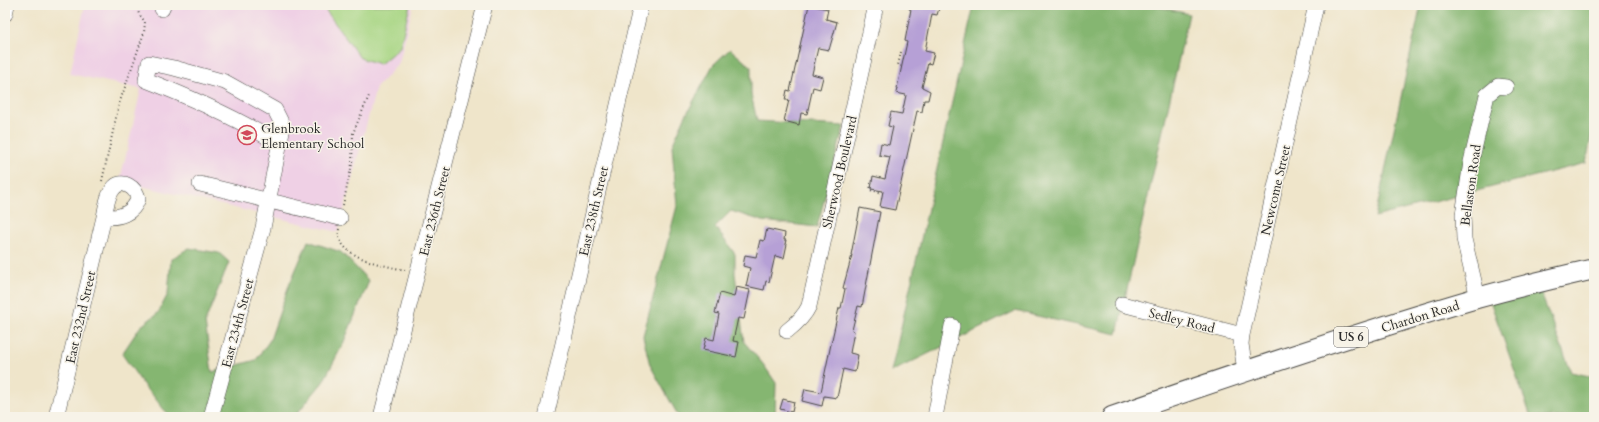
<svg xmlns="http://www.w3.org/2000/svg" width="1599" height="422" viewBox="0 0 1599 422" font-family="Cardo,serif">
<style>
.built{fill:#efd0e5}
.green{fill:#a7d583;stroke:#698057}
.forest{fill:#85b671;stroke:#58704e}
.building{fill:#b6a0d6}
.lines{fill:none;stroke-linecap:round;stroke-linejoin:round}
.minor-casing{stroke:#484743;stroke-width:16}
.major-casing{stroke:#484743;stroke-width:22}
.path{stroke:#484743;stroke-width:2;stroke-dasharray:1 3;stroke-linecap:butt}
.minor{stroke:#fff;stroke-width:15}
.major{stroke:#fff;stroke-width:20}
.labels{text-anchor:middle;stroke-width:3;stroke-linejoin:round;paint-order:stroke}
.shield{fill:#f7f3e8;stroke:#686764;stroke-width:1}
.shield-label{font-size:12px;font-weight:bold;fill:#2b2b2b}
.poi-label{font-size:13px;fill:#2b2b2b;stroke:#f7f3e8;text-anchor:start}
.street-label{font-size:13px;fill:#2b2b2b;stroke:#f7f3e8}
</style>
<rect width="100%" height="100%" fill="#f7f3e8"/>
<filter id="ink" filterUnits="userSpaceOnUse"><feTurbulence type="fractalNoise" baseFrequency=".025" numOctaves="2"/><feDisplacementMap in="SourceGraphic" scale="8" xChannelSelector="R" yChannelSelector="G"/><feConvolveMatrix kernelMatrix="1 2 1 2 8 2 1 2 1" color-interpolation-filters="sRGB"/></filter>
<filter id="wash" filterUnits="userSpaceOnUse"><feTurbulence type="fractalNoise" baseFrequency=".012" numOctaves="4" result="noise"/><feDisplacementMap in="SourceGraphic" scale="16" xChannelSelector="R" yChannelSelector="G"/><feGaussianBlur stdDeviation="0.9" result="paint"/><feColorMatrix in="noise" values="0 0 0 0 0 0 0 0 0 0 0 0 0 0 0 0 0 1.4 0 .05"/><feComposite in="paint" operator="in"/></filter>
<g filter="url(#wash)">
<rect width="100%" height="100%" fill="#efe5ca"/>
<path class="built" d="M85,5H413L399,63L376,88L338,232L120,181L141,89L70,74Z"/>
<path class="green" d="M322,5H410L400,47L380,64L360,58Z"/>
<path class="forest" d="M974,5H1150L1189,14L1117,334L1015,311L891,372Z
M1421,5H1594V122L1586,163L1375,217Z
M730,49L751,67V94L757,121L844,126L817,227L763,221L731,211L715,227L735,254V274L744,342L763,364L776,383L775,417H679L650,365L643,336L677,206L672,146L685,117L713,65Z
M308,241L341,252L369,281L343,344L323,382L294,417H175C163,414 157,397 147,390L122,354L140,327L158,313L168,294L171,259L189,248L219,253L229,262L205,322L212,372L256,360L270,340L288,288Z
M1537,283L1571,372L1594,377V417H1531L1488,295Z"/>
<g id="blocks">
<path class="building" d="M809,5L828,9L826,19L837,22L829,50L818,48L812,74L823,77L820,89L813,87L807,114L801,113L799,125L784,121L789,100H785L787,90L790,91Z
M909,5H940L937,15L932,14L925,51L934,53L931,64L928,63L922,87L930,91L928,100H924L922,112L917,111L895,210L880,207L883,191L871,189L873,176L885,179L890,157L879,155L881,143L889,145L893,127L888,126L891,112L902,114L906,95L896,93L907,42L905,41L911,9H909Z
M860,208L880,212L862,307L858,306L852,330L854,331L850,353L858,355L855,372L843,369L837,398L824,396L822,406L802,401L805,389L821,392L831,344L839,308H841L845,289L843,288L852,255H851Z
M767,229L785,233L784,240H786L785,244H787L784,258L775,256L769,282L766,281L764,290L746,286L750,268L743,266L745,255L756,257L760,240L764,241Z
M736,287L750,290L744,319L738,318L733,341L739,342L736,357L703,350L706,338L714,340L719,314L715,313L720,293L734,297Z
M783,399L794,402L792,412L780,409Z"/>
</g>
</g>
<g filter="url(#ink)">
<use href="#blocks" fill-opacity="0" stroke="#484743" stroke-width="1"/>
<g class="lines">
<g class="minor-casing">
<path id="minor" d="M162,9L163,5
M5,14L7,5
M200,184L340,218
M1478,298L1464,239L1463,215L1471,162L1487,95L1498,86L1506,87
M1122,304L1242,335
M787,331C796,324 804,317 809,306L876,5
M1245,371L1241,344L1242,335L1316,5
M56,417L104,217C106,208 107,196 113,189C121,177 137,188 138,199C133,214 119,218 104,217
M211,417L263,228L283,126L275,110L225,82L174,68L149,63L146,80C192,98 237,118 279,144
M381,417L485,5
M546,417L641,5
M935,417L952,326"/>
</g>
<g class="major-casing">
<path id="major" d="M1112,417C1233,375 1354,334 1477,298C1516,287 1555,278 1594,269"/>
</g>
<path class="path" d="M901,52L898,65L901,66
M102,181L119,104L144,33L145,22L139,14L136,5
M871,183L870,190L883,193
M343,205L352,164L353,133L369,96
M339,229C334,257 385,266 405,270"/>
<use href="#minor" class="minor"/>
<use href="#major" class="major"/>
</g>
</g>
<defs>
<g id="school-ring" transform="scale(1)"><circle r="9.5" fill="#f7f3e8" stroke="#d1495b" stroke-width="1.5"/><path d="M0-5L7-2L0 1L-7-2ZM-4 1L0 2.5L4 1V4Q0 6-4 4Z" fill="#d1495b"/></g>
</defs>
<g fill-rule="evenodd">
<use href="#school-ring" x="247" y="135"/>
</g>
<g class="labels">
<rect class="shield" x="1334" y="327" width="34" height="20" rx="3"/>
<g class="shield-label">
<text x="1351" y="341">US 6</text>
</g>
<g class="poi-label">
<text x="261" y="133">Glenbrook<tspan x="261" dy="15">Elementary School</tspan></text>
</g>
<g class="street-label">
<text transform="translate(839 172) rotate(-77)" y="5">Sherwood Boulevard</text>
<text transform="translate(1470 185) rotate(-82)" y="5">Bellaston Road</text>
<text transform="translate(1275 190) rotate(-77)" y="5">Newcome Street</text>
<text transform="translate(434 211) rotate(-76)" y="5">East 236th Street</text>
<text transform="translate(593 211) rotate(-77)" y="5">East 238th Street</text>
<text transform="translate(1420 316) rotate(-17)" y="5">Chardon Road</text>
<text transform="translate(80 317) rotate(-77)" y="5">East 232nd Street</text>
<text transform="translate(1182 320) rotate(14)" y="5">Sedley Road</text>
<text transform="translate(237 323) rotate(-75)" y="5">East 234th Street</text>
</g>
</g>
<rect width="1599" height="422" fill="none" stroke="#f7f3e8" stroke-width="20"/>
</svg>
